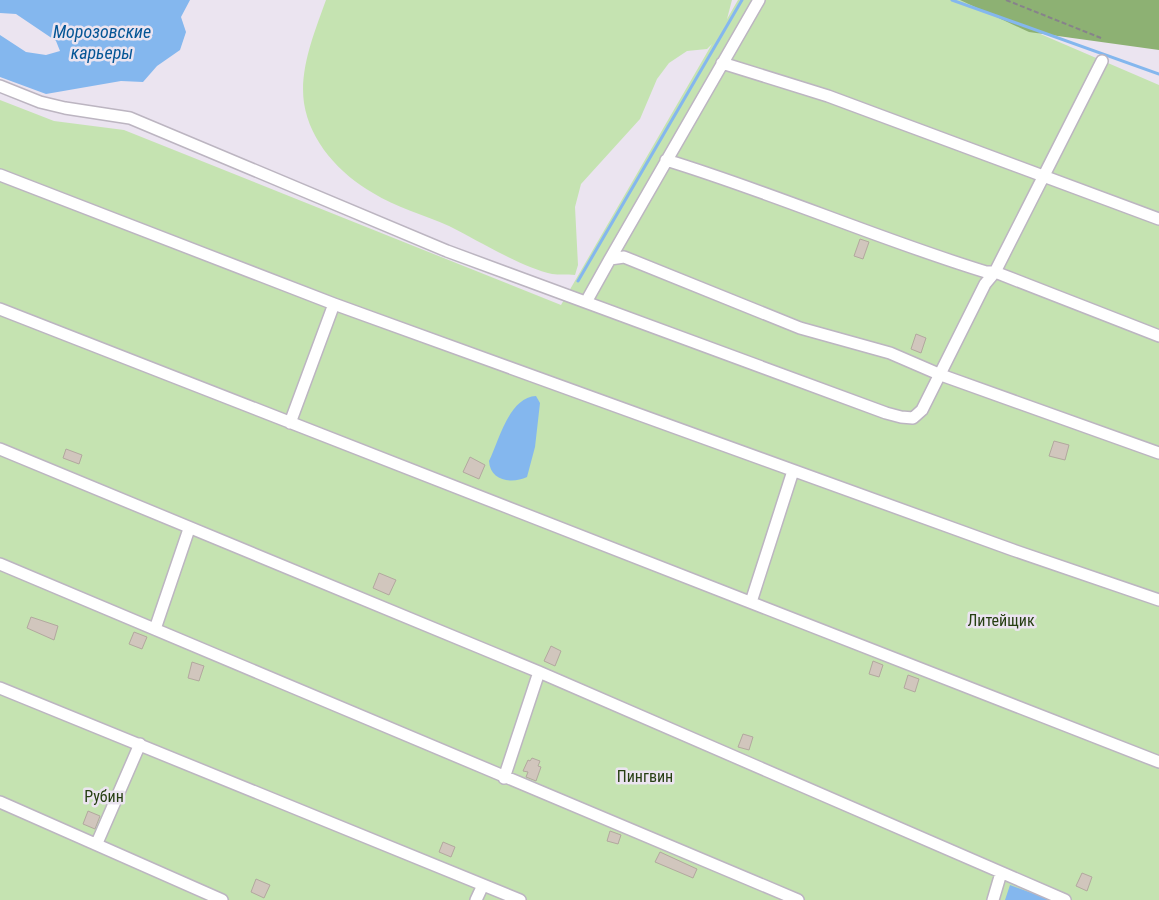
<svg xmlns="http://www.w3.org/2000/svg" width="1159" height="900" viewBox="0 0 1159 900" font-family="'Roboto Condensed',sans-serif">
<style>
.green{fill:#c5e3b1}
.forest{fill:#8db173}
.water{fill:#84b7ee}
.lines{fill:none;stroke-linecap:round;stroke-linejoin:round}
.stream{stroke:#84b7ee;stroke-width:3}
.building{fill:#d1c6bd;stroke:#b2a89e}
.minor-casing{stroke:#bcb5c1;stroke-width:14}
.path{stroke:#87828b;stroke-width:2;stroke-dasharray:5 2.5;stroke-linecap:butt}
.minor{stroke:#fff;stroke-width:11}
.labels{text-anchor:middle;stroke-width:5;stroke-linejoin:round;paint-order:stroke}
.park-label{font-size:16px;fill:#263f12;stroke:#ebe4f0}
.water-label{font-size:18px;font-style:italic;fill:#045595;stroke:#ebe4f0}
</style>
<rect width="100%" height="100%" fill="#ebe4f0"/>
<path class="green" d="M326,0H732L727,19L738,0H961L1159,85V900H0V100L54,121L124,130L561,305L712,44L707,49L687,51L669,63L657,79L640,119L581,184L575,207L578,265L575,275C567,274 559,275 552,274C521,267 479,241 449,226C425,215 395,207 373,193C340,174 310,142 304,103C299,69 315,31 326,0Z"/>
<path class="forest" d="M960,0H1159V50L1029,32Z"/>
<path class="water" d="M0,0H190L181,17L186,32L180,50L157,66L143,82L121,81L46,94L0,77V35L26,52L46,55L60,51L56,41L16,14L0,13Z
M536,396L540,403L535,447L527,477C512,484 490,481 489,461C499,441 509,397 536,396Z
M1010,885L1051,900H1005Z"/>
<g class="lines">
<path class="stream" d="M952,0L1159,74
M578,281L742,0"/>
</g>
<path class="building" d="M860,239L869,242L863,259L854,256Z
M916,334L926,338L921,353L911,349Z
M1054,441L1069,445L1065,460L1049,456Z
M66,449L82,455L79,464L63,458Z
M470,457L485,465L479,479L463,472Z
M379,573L396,580L389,595L373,588Z
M31,617L58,626L54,640L27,628Z
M134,632L147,637L142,649L129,644Z
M551,646L561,651L555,666L544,661Z
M873,661L883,665L879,677L869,674Z
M192,662L204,666L199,681L188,678Z
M908,675L919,679L915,692L904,688Z
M743,734L753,737L749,750L738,747Z
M532,758L540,761L538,766L541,767L536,781L526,777L528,772L523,771L528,760L530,761Z
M88,811L100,816L95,829L83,824Z
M610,831L621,835L618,844L607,841Z
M443,842L455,847L451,857L439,852Z
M660,852L697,869L693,878L655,862Z
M1082,873L1092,877L1087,891L1076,886Z
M256,879L270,885L264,898L251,892Z"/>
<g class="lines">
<g class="minor-casing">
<path id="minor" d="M722,63L828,96L1159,219
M0,86L40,102L65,108L130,118L447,251L886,413L901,417L913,418L922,410L985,284L995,272L1102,61
M666,160C774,193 878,239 986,272H995L1159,336
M0,175L334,304L1013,550L1159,600
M610,259L759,0
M586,302L610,259L624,257L800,328L890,353L941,375L1159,453
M0,309L1159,762
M290,423L334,304
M0,449L539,672L1065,900
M0,564L798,900
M751,602L793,471
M155,629L189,529
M0,688L520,900
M504,778L539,672
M0,802L222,900
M97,843L140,744
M476,900L483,885
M993,900L1001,873"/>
</g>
<path class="path" d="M1006,0L1101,38"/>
<use href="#minor" class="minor"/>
</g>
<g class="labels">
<g class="park-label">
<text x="1001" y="626">Литейщик</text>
<text x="645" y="782">Пингвин</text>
<text x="104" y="802">Рубин</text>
</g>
<g class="water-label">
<text x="102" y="38">Морозовские<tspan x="102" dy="21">карьеры</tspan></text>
</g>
</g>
</svg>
